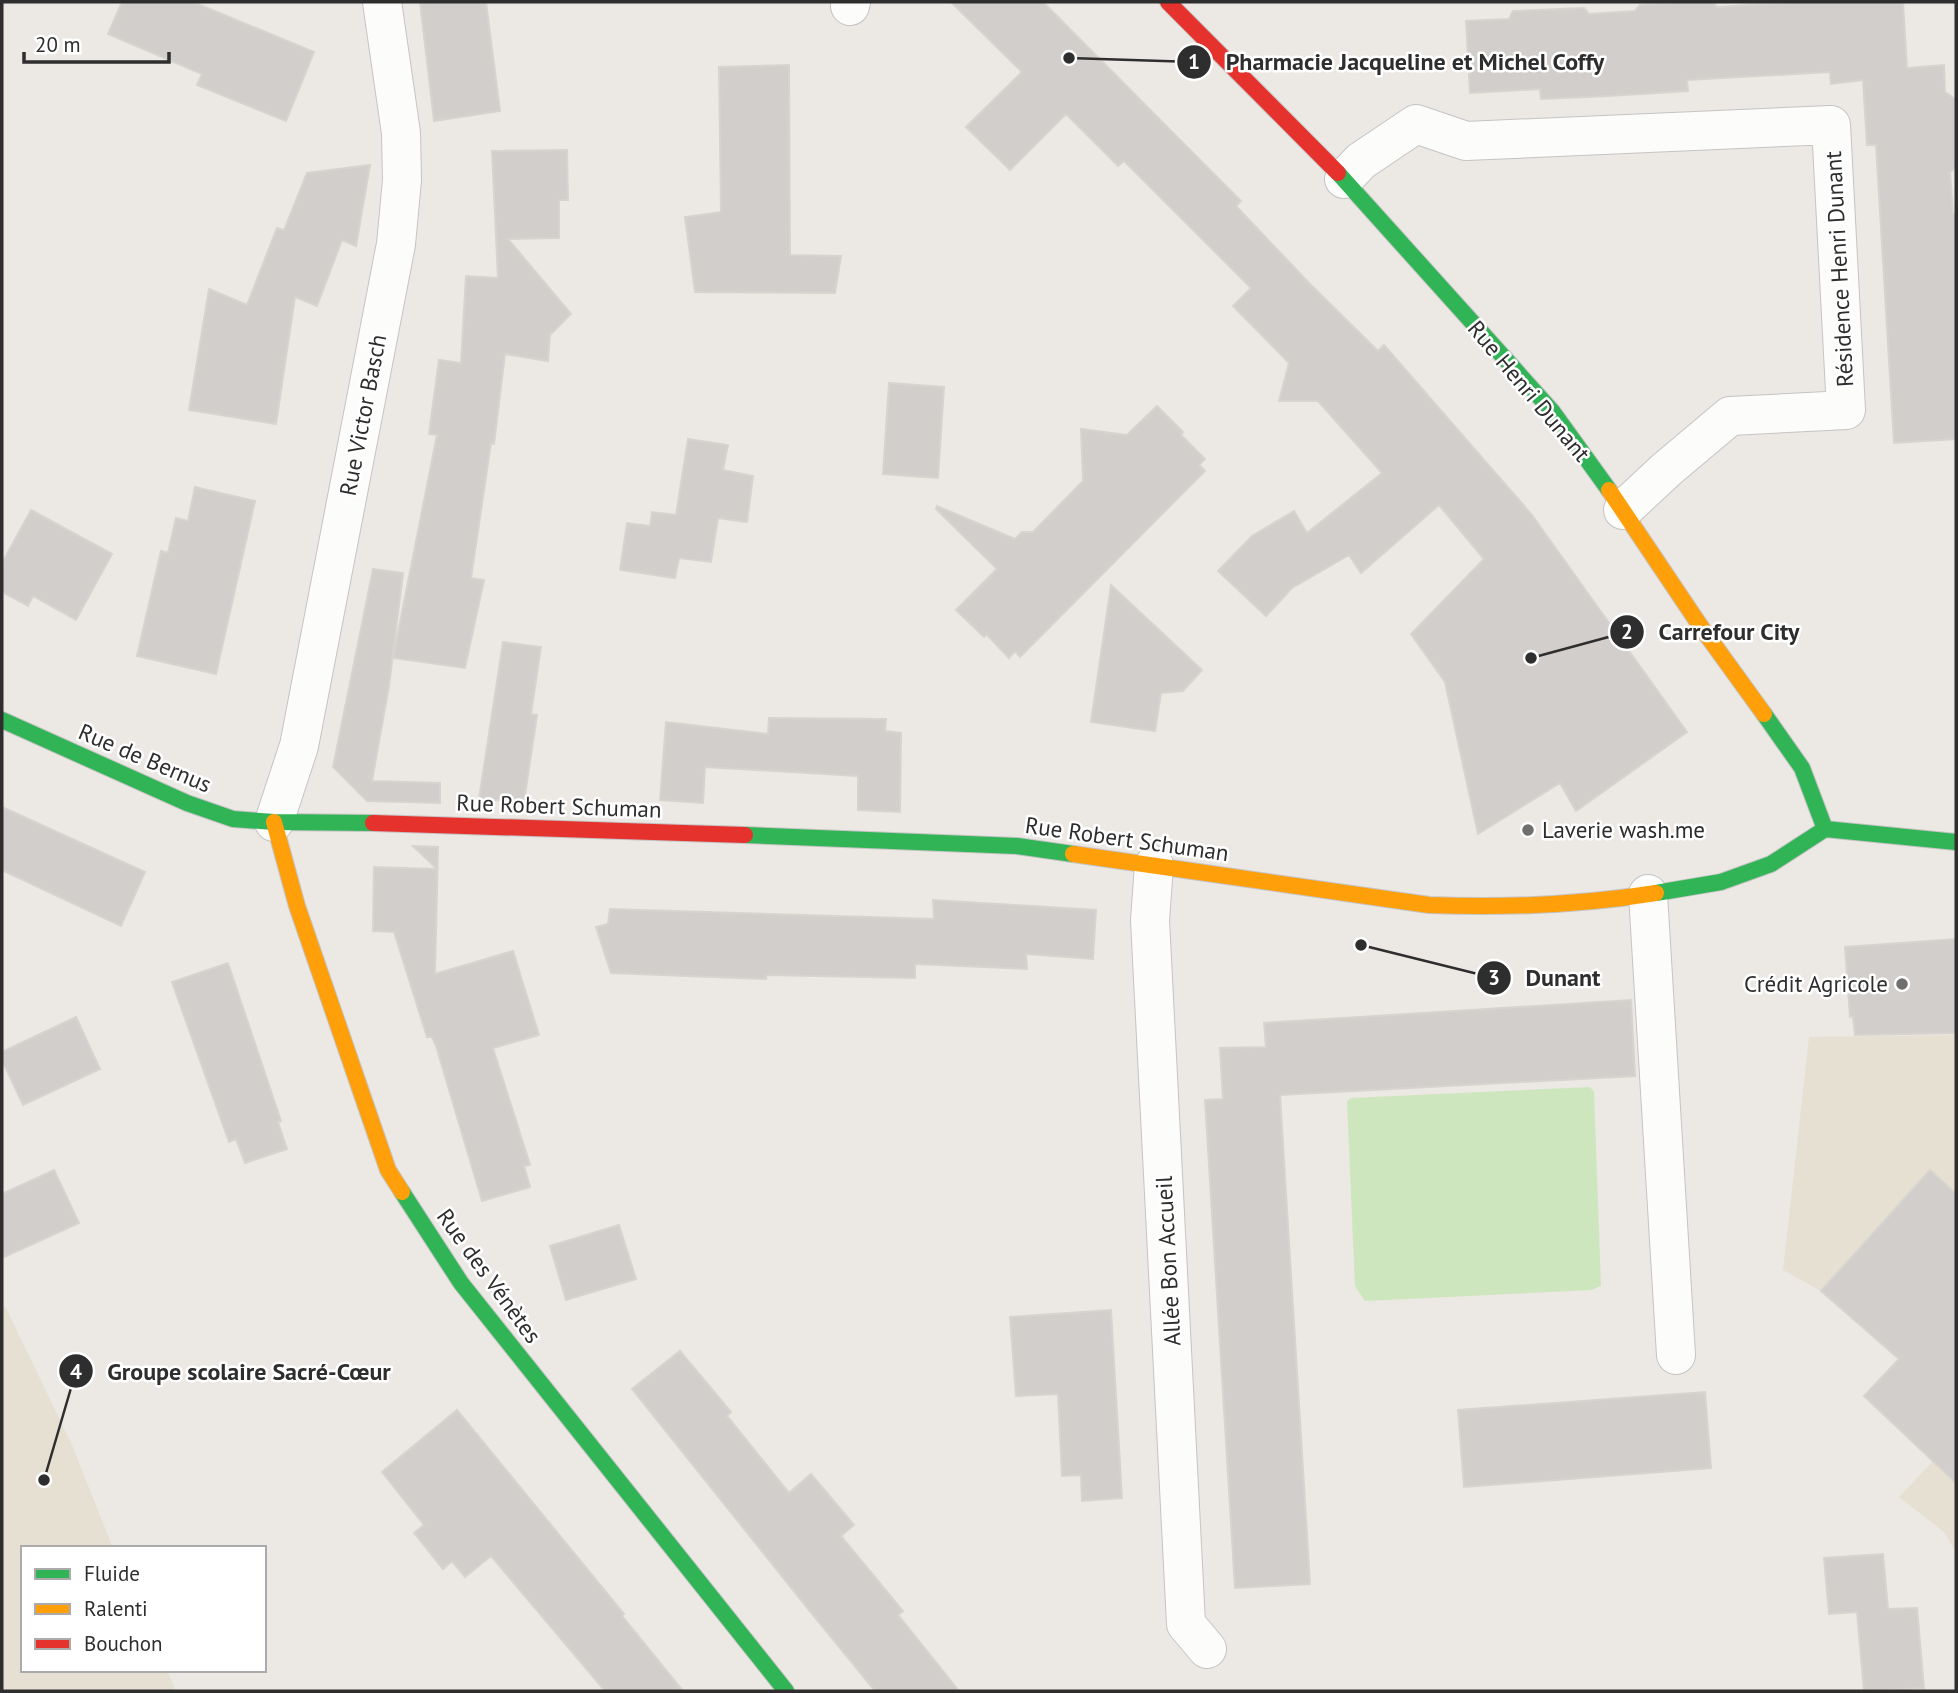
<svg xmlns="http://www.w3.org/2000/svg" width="1958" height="1693" viewBox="0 0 1958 1693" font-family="'PT Sans',sans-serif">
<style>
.education{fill:#e6e0d3}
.green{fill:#cee6be}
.building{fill:#d1cecb;stroke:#d7d4d0;stroke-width:2}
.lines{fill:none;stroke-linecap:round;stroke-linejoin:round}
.street-casing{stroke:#c5c4c5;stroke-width:40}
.fast-casing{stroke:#c5c4c5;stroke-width:18}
.slow-casing{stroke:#c5c4c5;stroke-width:18}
.jam-casing{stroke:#c5c4c5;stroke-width:18}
.street{stroke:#fcfcfb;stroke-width:38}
.fast{stroke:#30b455;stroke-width:16}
.slow{stroke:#ff9f0a;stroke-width:16}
.jam{stroke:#e5322d;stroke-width:16}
.poi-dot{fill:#706f6e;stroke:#fff;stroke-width:2.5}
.labels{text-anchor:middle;stroke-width:5;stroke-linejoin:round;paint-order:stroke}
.street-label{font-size:23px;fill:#2e2e2e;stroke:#fff}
.poi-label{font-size:23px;fill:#2e2e2e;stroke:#fff;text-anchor:start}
.leader{fill:none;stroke:#2e2e2e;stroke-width:2.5}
.callout-dot{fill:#2e2e2e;stroke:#fff;stroke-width:2.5}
.mark-label{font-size:21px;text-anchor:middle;font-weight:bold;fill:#fff}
.callout-label{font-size:24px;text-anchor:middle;font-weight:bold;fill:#2e2e2e;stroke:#fff;stroke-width:5;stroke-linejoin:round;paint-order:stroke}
</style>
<rect width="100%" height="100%" fill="#ece8e4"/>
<path class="education" d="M1956,1035V1552L1944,1532L1899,1497L1933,1461L1864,1396L1899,1358L1821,1291L1783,1270L1809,1037Z
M5,1306L72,1445L113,1548H23V1670H167L176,1691H2V1307Z"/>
<path class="green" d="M1590,1087L1594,1092L1601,1286L1591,1290L1365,1301L1355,1286L1347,1101L1351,1098Z"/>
<path class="building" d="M122,2H193L314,52L286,121L197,85L202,74L108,34Z
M420,2H486L500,111L434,121Z
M951,2H1043L1241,201L1236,206L1310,284L1378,351L1384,345L1532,515L1687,732L1576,811L1560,783L1478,834L1445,682L1411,634L1484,559L1439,505L1361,573L1349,555L1292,588L1266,616L1218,571L1252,536L1294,511L1307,533L1382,473L1318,401H1279L1289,363L1233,306L1251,288L1124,161L1118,166L1066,114L1010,170L966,127L1022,72Z
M1678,2H1713L1717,7L1794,2H1903L1907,68L1944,65L1945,92L1955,99L1956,168L1950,172L1953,214L1956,216V439L1894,443L1876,145H1867L1863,80L1831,84L1830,72L1687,80L1688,91L1608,96L1541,99L1540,89L1470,93L1466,21L1509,19L1513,11L1584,8L1589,14L1635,11L1640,5Z
M789,65L790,255L841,256L835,293L695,292L685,217L721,212L719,67Z
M567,150L568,200H559V238L508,239L571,314L550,335L548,361L505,354L494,444L491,443L471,578L484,580L465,668L393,658L437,435L429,434L439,360L461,363L466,276L498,278L492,151Z
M370,165L356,246L342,240L317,306L295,297L276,424L189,410L209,289L247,305L277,228L284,230L307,173Z
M889,383L944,387L938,478L883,474Z
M1157,406L1183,432L1181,435L1205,459L1199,465L1205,471L1020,657L1015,651L1009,658L986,634L984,637L956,610L997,569L936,509L937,506L1015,539L1022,532H1033L1083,481L1081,429L1127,435Z
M688,439L728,445L723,470L753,476L747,522L718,518L711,562L679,558L675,578L620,570L627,523L650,526L652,512L676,515Z
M195,487L255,501L216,674L137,656L161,551L168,553L176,518L188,521Z
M31,510L112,554L76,620L33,596L28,606L2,592V563Z
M373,569L403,573L389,686L372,781L440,783V803L367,801L333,767Z
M1111,585L1202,670L1183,691L1161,693L1155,731L1091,722Z
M503,642L541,647L531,714L537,715L524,802L479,799Z
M769,718L886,719L885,731L901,733L900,812L858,810V776L705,767L703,803L660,800L666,722L768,734Z
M2,807L145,872L121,926L2,870Z
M413,846L438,847L435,974L513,951L539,1035L493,1048L530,1165L524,1166L530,1187L482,1201L436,1046L432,1037H427L394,932L373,931L374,867L437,869Z
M933,900L1096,910L1093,959L1026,954L1027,969L915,964V978L766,975V979L611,973L596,927L608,924L610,909L934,919Z
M1956,939V1033L1855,1035L1853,1017H1850L1845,947Z
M228,963L281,1121L278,1122L287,1149L245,1163L236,1139L229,1142L172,982Z
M1631,1000L1635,1076L1280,1095L1310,1584L1235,1588L1205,1100L1223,1099L1220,1048L1266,1047L1264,1023Z
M76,1017L100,1069L23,1105L2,1060V1052Z
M54,1170L79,1223L2,1258V1194Z
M1930,1170L1956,1194V1483L1864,1396L1899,1359L1821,1291Z
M619,1225L636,1279L566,1300L550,1246Z
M1111,1310L1122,1498L1082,1501L1081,1475L1062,1476L1058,1394L1016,1396L1010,1317Z
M680,1351L731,1412L727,1416L789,1493L811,1474L854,1525L841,1536L903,1611L898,1615L959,1691H875L809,1610L632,1389Z
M1705,1392L1711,1468L1464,1487L1458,1410Z
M457,1410L624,1614L622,1616L683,1691H605L491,1556L465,1577L452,1561L443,1569L414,1533L424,1525L382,1472Z
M1883,1554L1888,1609L1917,1608L1924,1688L1864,1691L1857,1612L1829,1614L1824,1558Z"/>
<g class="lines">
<g class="street-casing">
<path id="street" d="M850,6L851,2
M1344,179L1361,161L1416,124L1466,141L1831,125L1846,410L1730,416L1667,469L1623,510
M274,822L299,746L396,244L402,180L401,133L382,2
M1154,865L1150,920L1186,1624L1207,1649
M1648,894L1676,1355"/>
</g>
<g class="fast-casing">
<path id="fast" d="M1338,173L1552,411L1609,490
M1764,714L1802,768L1825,829
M2,720L187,803L233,819L274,822L373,823
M745,835L1017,846L1073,854
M1656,893L1721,882L1771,864L1825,829L1956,842
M402,1192L461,1283L786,1691"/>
</g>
<g class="slow-casing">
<path id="slow" d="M1609,490L1701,627L1764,714
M274,822L297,906L388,1170L402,1192
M1073,854L1429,905C1505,908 1581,905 1656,893"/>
</g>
<g class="jam-casing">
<path id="jam" d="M1168,2L1338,173
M373,823L745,835"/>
</g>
<use href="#street" class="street"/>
<use href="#fast" class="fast"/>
<use href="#slow" class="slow"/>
<use href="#jam" class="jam"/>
</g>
<g class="poi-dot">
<circle cx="1528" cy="830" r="7"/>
<circle cx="1902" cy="984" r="7"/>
</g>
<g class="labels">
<g class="street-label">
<text transform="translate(1839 269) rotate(-93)" y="8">Résidence Henri Dunant</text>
<text transform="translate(1529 391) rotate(50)" y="8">Rue Henri Dunant</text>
<text transform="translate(363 415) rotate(-79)" y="8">Rue Victor Basch</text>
<text transform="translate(145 758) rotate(23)" y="8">Rue de Bernus</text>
<text transform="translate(559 806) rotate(2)" y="8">Rue Robert Schuman</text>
<text transform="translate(1127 839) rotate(8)" y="8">Rue Robert Schuman</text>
<text transform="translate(1168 1261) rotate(-93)" y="8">Allée Bon Accueil</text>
<text transform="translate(489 1276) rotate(54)" y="8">Rue des Vénètes</text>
</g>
<g class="poi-label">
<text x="1542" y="838">Laverie wash.me</text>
<text x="1888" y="992" text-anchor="end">Crédit Agricole</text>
</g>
</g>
<path class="leader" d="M1069 58L1194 62M1531 658L1627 632M1361 945L1494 978M44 1480L76 1371"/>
<g class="callout-dot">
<circle cx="1069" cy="58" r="7"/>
<circle cx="1531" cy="658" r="7"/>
<circle cx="1361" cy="945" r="7"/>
<circle cx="44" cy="1480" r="7"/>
<circle cx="1194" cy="62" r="18"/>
<circle cx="1627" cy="632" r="18"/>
<circle cx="1494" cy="978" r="18"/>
<circle cx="76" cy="1371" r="18"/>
</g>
<g class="mark-label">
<text x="1194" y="69">1</text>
<text x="1627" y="639">2</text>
<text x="1494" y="985">3</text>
<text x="76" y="1379">4</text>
</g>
<g class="callout-label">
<text x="1415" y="70">Pharmacie Jacqueline et Michel Coffy</text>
<text x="1729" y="640">Carrefour City</text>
<text x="1563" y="986">Dunant</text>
<text x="249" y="1380">Groupe scolaire Sacré-Cœur</text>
</g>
<rect width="1958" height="1693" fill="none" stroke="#2e2e2e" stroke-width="7"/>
<rect x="21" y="1546" width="245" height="126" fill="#ffffff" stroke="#ababab" stroke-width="2"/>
<rect x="35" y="1569" width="35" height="10" fill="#30b455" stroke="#ababab" stroke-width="2"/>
<text x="84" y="1581" font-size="21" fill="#2e2e2e">Fluide</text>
<rect x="35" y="1604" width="35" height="10" fill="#ff9f0a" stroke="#ababab" stroke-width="2"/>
<text x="84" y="1616" font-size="21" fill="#2e2e2e">Ralenti</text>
<rect x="35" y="1639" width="35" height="10" fill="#e5322d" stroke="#ababab" stroke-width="2"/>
<text x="84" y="1651" font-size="21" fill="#2e2e2e">Bouchon</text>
<path d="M24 52v10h145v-10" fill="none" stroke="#2e2e2e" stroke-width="3.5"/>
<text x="35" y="52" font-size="21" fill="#2e2e2e" stroke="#ffffff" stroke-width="5" paint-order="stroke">20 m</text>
</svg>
